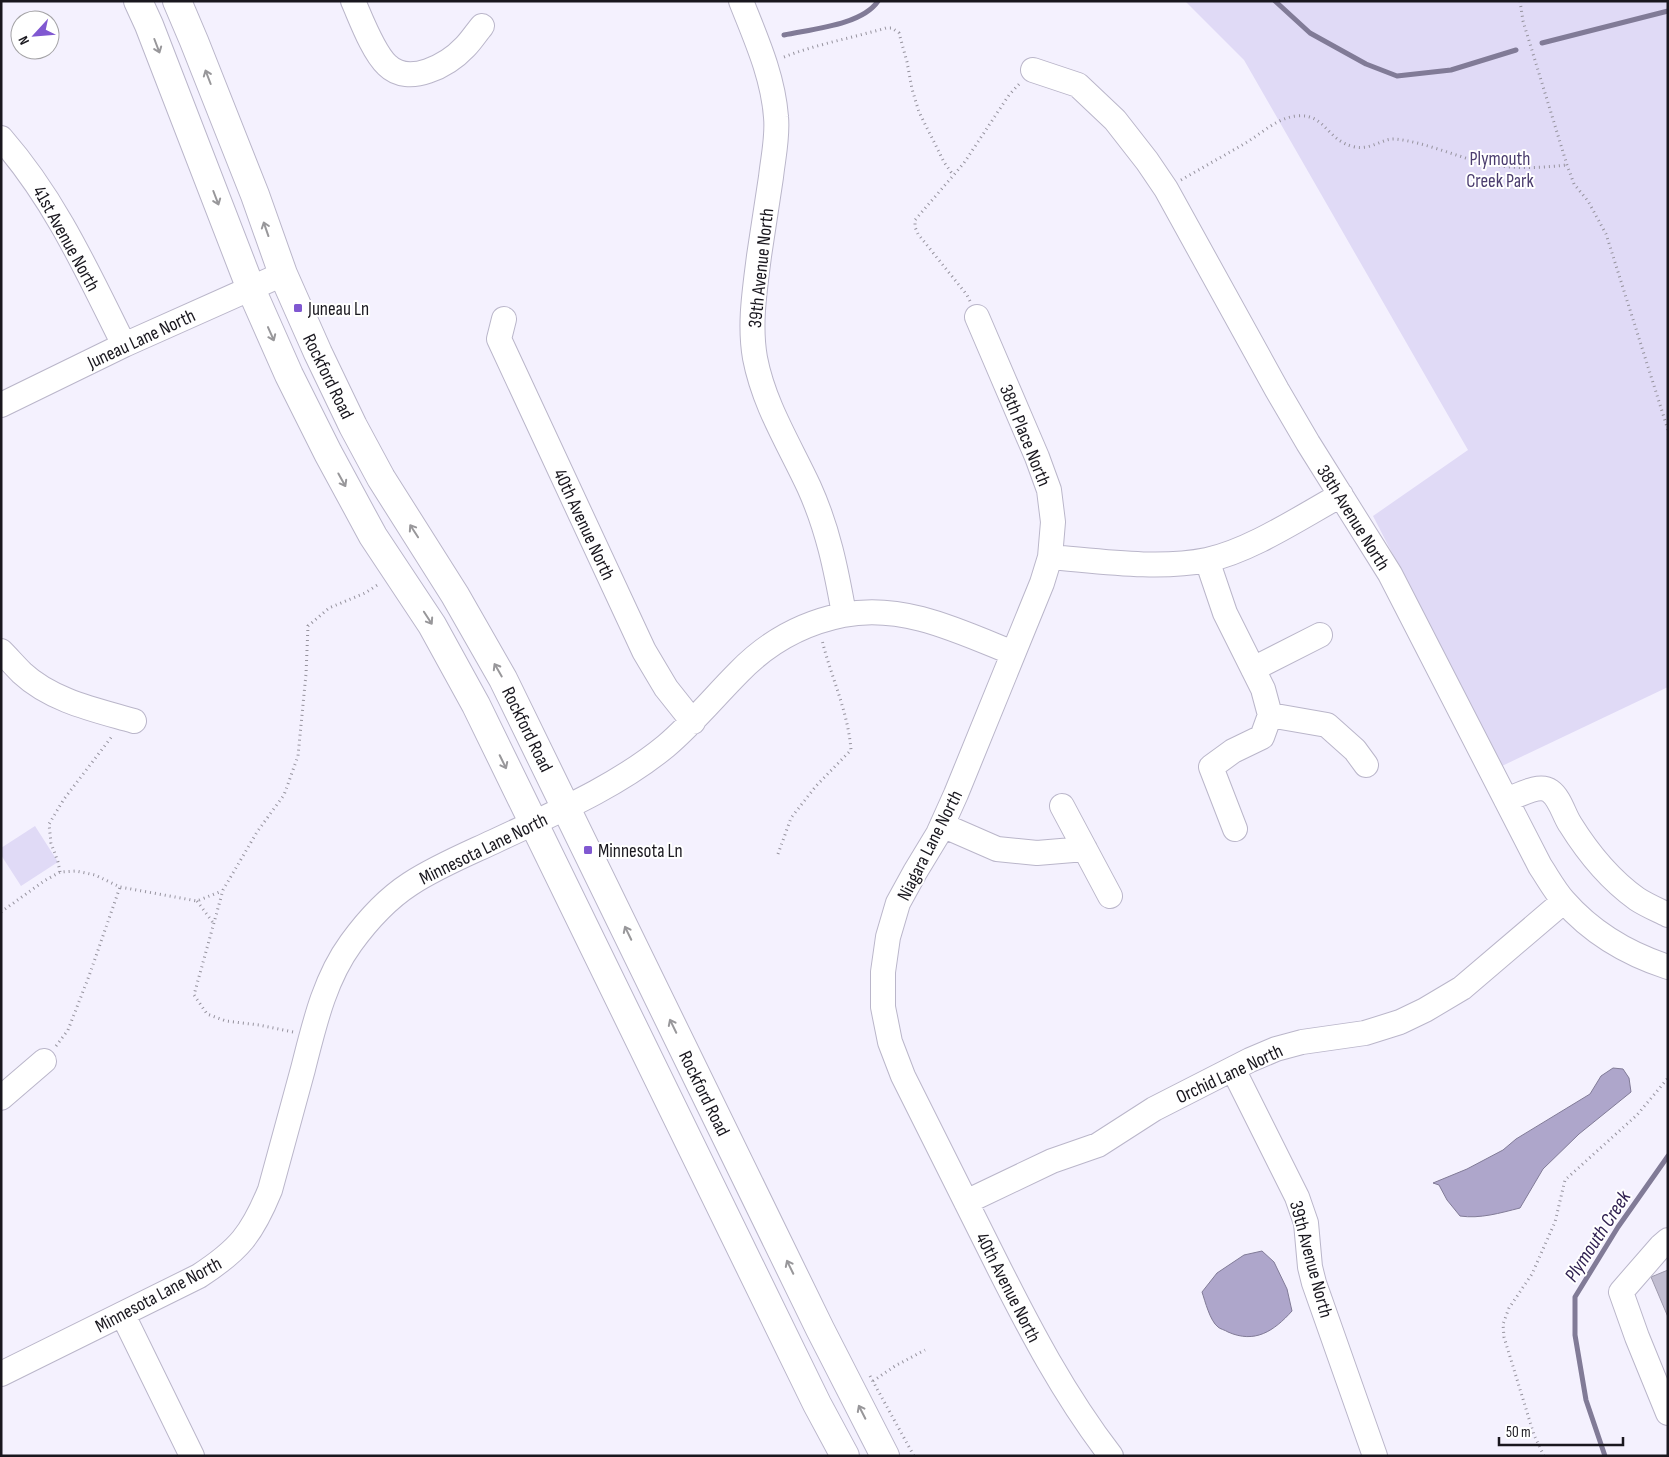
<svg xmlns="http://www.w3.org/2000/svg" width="1669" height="1457" viewBox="0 0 1669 1457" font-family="'Sofia Sans Condensed',sans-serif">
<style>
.green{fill:#e0daf6}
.water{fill:#aea6cb;stroke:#817b97}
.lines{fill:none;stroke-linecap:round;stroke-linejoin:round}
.stream{stroke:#817b97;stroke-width:5}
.building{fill:#c1bdd1;stroke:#9e9aad}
.minor-casing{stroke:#bab6ca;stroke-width:26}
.major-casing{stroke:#bab6ca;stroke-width:30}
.path{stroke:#96939e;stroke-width:3;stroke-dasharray:1 4;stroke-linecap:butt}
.minor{stroke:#fff;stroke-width:24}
.major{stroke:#fff;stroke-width:28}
.oneway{stroke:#98979a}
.poi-dot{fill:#8058d1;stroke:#fff;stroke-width:2}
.labels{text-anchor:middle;stroke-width:4;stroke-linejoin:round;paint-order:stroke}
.park-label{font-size:19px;fill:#4b3d6f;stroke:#fff}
.street-label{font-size:19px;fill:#19171e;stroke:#fff}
.poi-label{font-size:19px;fill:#19171e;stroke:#fff;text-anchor:start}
.water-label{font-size:20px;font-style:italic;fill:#312252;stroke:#fff}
</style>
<rect width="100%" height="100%" fill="#f4f1fe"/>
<path class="green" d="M1185,1H1668V687L1502,766L1373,516L1468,450L1244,60Z
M35,826L58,862L21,886L1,855V848Z"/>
<path class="water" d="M1613,1068L1623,1069L1629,1078L1631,1092L1579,1134L1543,1169L1520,1208C1500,1213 1480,1219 1460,1216L1447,1200L1439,1185L1433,1183L1467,1169L1503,1150L1516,1139L1590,1094L1601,1076Z
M1262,1251L1274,1262L1287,1289L1292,1311C1274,1331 1255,1344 1228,1332C1225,1330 1220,1329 1218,1327C1210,1321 1205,1301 1202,1292L1217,1273L1244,1255Z"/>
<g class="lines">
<path class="stream" d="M1275,1L1310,33L1366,64L1397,76L1451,70L1516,50
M784,35C812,29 862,25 878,1
M1542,43L1668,11
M1605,1456L1586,1400L1575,1335V1297L1618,1227L1668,1156"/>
</g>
<path class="building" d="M1668,1270V1317L1651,1277Z"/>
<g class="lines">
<g class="minor-casing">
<path id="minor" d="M353,1C361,19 373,52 387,65C409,87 448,65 465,47C471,41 476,33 482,26
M741,1C756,39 773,76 776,117C778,137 773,158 771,177C767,203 763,230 759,256C755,289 749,324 755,358C764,405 789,444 809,487C828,529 836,569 844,614
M1033,70L1078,85L1115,120L1147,161L1166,189L1277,390L1308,443L1390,574L1540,866C1548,878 1555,891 1564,901C1592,933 1628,954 1668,967
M1,138C56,201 87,271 124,345
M977,317L1037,457L1049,490L1053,522L1050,557L1042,583L956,794L938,834L915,872L898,903L888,937L883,972V1007L890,1042L903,1076C933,1137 964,1198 995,1260C1029,1328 1064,1395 1111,1456
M504,319L499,339L644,651L666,688L693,722
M1,405L124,345L283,274
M1050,557C1099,561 1158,570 1207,560C1250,551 1301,517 1341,495
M1207,560L1225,613L1263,689L1270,715L1262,737L1233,751L1211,767L1235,829
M1,651C8,658 15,666 22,673C52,701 96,710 134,721
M1253,669L1320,635
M1270,715L1327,725L1355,750L1366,765
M1506,800C1518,796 1539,783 1550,791C1560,798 1564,815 1570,824C1588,853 1609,879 1637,899C1646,905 1658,910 1668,915
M1062,806L1110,896
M942,825L997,849L1037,853L1085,849
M1233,1069L1297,1197L1306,1223L1310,1267L1314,1283L1375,1456
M1,1098L44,1061
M966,1202L1052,1161L1098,1145L1154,1109L1250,1060L1276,1049L1302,1042L1365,1033L1400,1022L1425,1010L1462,988L1564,901
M1668,1240L1661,1246L1621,1292L1637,1337L1668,1413
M123,1315L192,1456
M1,1374L199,1276C239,1250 252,1234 270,1190C281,1149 292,1109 303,1069C314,1026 324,980 351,943C367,921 387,899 410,884C436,867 465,855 493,842C552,814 615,788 666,746C693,723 715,696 739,672C767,643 803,623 843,615C902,603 959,631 1013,653"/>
</g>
<g class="major-casing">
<path id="major" d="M138,1L149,25L251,289L289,375L328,453L373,536L432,625L476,705L817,1404L845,1456
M177,1L194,41L255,195L283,274L318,353L353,426L381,478L455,595L503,679L820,1329L885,1456"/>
</g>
<path class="path" d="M1520,1L1523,21L1567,165L1574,184L1588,201L1606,234L1668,430
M784,57C817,44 852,38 886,28H892L899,33L907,62L912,89L919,112L944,162L953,175
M1181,180C1202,168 1223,156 1244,144C1261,134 1278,117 1297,116C1326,113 1326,141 1355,147C1372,150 1383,138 1395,139C1425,142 1457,157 1487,164C1513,169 1540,168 1567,165
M970,301L967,295L918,234L915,227V220L964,163L1009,95L1021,82
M778,854L791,818L816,786L851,750C848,711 831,677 822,640
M60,872L58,862L51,843L49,824L64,799L113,735
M197,901L214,924
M1,912L44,881L60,872L76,871L95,875L120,887L197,901L222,891
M293,1032L259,1025L226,1021L207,1014L194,995L223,890L257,832L284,795L298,756L306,674L308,626L329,608L365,593L379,584
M56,1046L68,1030L89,976L120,887
M870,1376L914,1456
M873,1381L895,1366L925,1350
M1544,1456L1534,1435L1504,1337L1503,1324L1509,1308L1532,1274L1555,1222L1565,1180L1637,1115L1668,1078"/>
<use href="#minor" class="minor"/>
<use href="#major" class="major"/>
</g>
<defs><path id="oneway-shaft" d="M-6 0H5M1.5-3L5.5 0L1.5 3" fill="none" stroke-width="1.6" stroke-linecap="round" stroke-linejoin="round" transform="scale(1.25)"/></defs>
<g class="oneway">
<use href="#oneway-shaft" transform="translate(157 46) rotate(69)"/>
<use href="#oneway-shaft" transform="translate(208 77) rotate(-111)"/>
<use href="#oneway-shaft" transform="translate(216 198) rotate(69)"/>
<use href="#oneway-shaft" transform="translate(266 229) rotate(-109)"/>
<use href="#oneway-shaft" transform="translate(271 334) rotate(66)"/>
<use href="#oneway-shaft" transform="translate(342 480) rotate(61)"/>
<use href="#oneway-shaft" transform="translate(414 531) rotate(-123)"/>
<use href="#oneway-shaft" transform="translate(428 618) rotate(57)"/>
<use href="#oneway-shaft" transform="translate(498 670) rotate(-120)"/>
<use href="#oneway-shaft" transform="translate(503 762) rotate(64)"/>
<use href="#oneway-shaft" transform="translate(628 933) rotate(-116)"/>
<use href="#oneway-shaft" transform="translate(673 1026) rotate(-116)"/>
<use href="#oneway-shaft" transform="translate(790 1267) rotate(-116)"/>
<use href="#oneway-shaft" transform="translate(862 1412) rotate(-117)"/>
</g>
<g class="poi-dot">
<rect x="293" y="303" width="10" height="10" rx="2.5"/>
<rect x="583" y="845" width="10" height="10" rx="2.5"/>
</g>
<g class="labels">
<g class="park-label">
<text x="1500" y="165">Plymouth<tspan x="1500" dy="22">Creek Park</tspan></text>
</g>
<g class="street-label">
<text transform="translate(67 238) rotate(61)" y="7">41st Avenue North</text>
<text transform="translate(760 268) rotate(-84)" y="7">39th Avenue North</text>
<text transform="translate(141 338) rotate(-25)" y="7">Juneau Lane North</text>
<text transform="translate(329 376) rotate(64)" y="7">Rockford Road</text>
<text transform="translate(1026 435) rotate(68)" y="7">38th Place North</text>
<text transform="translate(1354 517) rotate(58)" y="7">38th Avenue North</text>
<text transform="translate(585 524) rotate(65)" y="7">40th Avenue North</text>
<text transform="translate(528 729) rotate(64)" y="7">Rockford Road</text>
<text transform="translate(929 845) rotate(-63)" y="7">Niagara Lane North</text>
<text transform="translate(483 848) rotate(-26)" y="7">Minnesota Lane North</text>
<text transform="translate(1229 1073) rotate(-25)" y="7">Orchid Lane North</text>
<text transform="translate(705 1093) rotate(64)" y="7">Rockford Road</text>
<text transform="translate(1312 1259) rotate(75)" y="7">39th Avenue North</text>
<text transform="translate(1009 1287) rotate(63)" y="7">40th Avenue North</text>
<text transform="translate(158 1294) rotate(-28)" y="7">Minnesota Lane North</text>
</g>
<g class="poi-label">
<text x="308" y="315">Juneau Ln</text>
<text x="598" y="857">Minnesota Ln</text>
</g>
<g class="water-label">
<text transform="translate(1597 1236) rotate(-57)" y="7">Plymouth Creek</text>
</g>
</g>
<rect width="1669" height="1457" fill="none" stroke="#19171e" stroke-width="5"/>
<g transform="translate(35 35) rotate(244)"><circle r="24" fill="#ffffff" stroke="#a3a2a5"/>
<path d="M0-4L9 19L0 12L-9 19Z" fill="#8058d1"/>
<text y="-8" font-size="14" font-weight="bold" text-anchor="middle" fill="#19171e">N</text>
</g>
<path d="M1499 1437v8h124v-8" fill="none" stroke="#19171e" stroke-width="2.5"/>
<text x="1506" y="1437" font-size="15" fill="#19171e" stroke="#ffffff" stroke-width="4" paint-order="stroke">50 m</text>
</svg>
